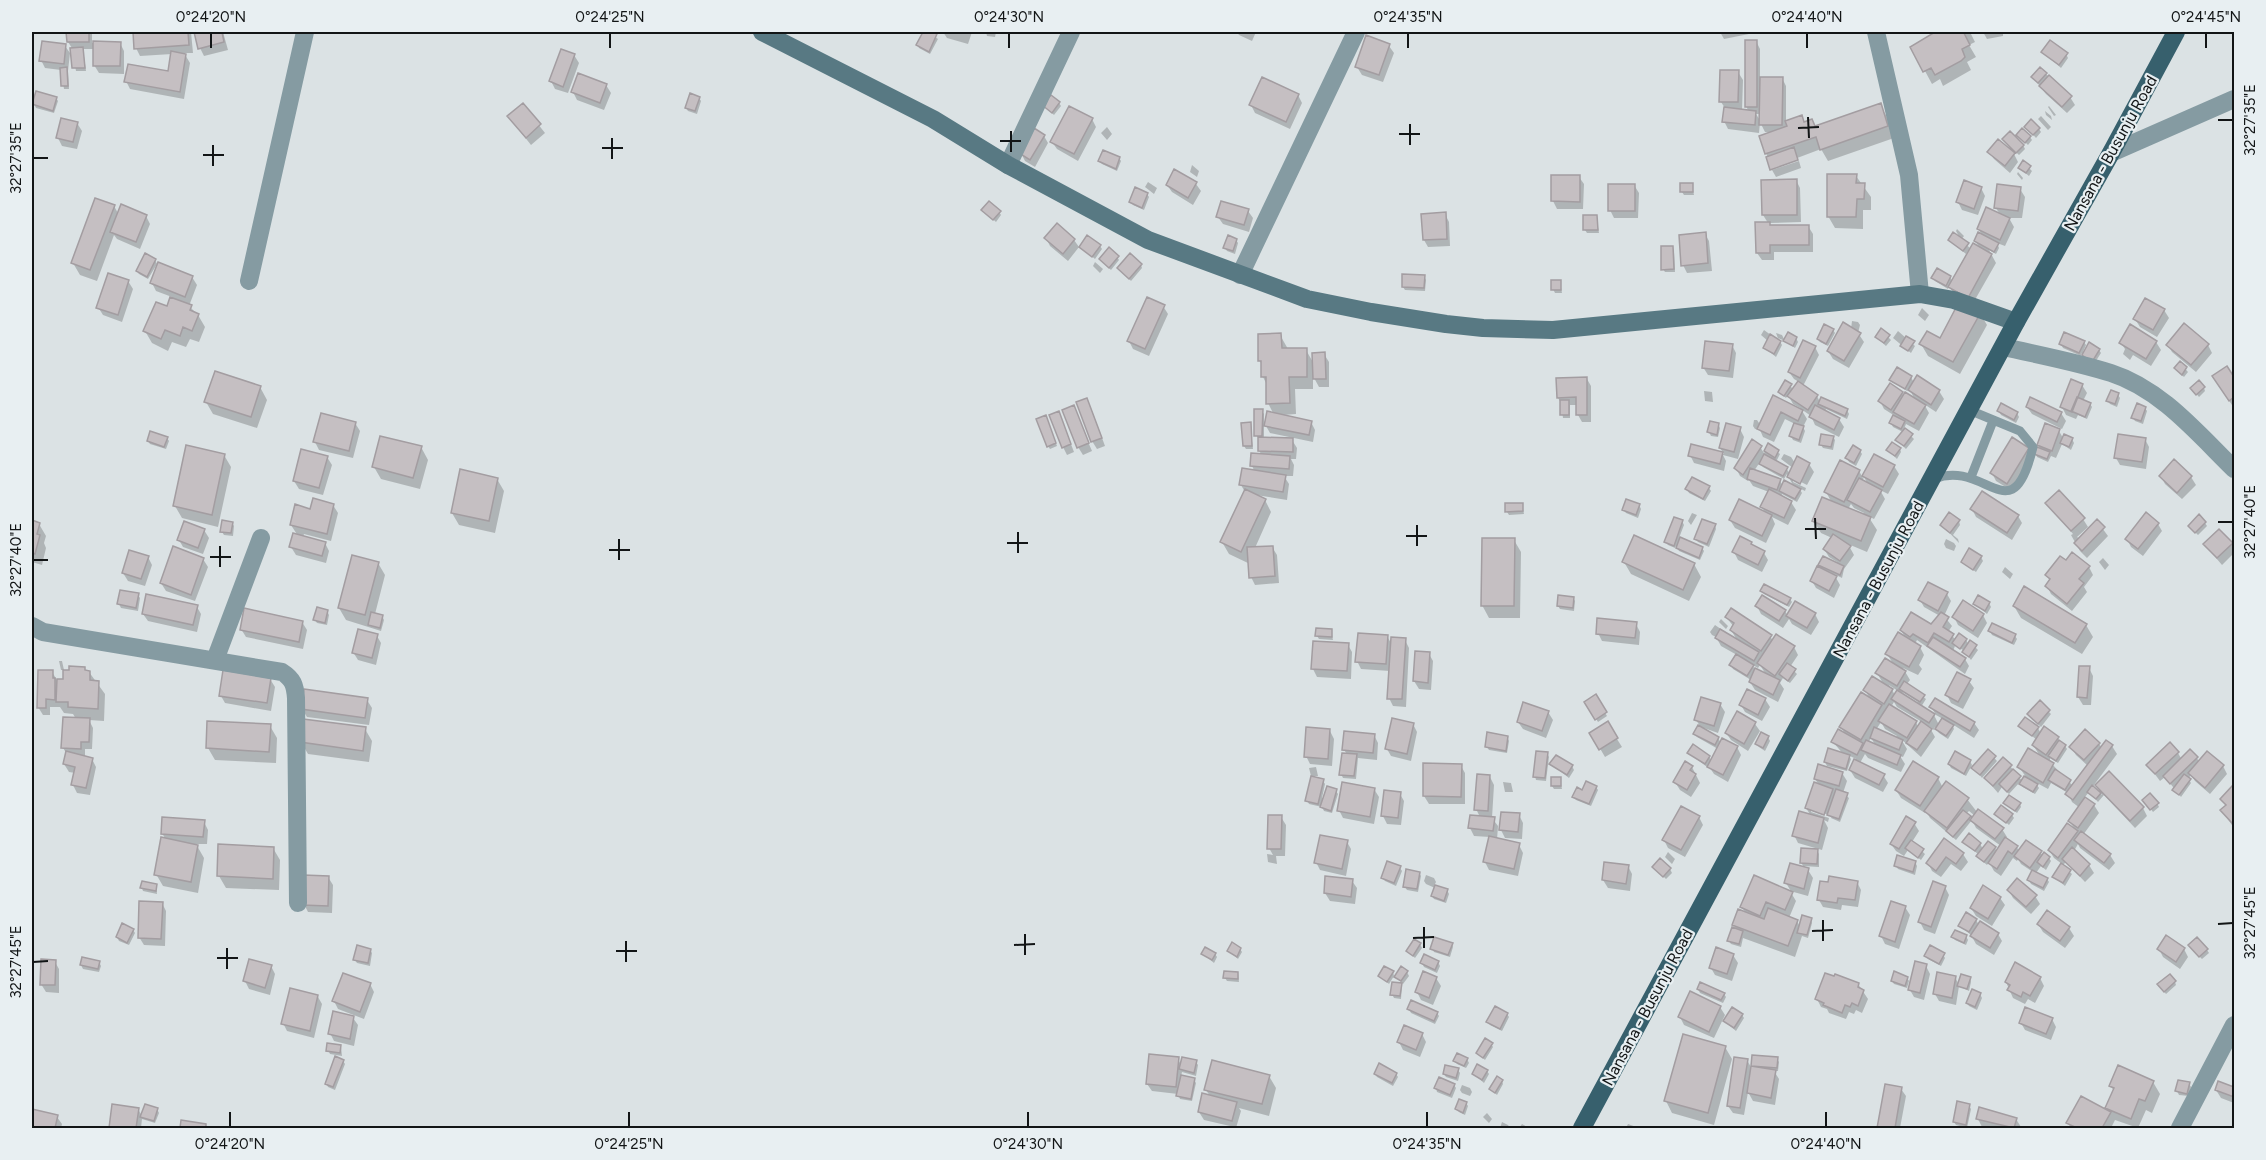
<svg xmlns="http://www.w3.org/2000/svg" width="2266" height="1160" viewBox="0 0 2266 1160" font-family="Figtree,sans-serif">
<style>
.shadow{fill:#0003;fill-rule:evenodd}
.building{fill:#c5bfc2;stroke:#a39da1;stroke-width:1.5}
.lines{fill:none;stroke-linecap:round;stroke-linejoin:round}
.lane{stroke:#859ba2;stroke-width:9}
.street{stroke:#859ba2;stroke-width:18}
.secondary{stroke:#587983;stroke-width:18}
.primary{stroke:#37606d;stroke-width:18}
.ticks{fill:none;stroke:#121516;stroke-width:2}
.labels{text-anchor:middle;stroke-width:4.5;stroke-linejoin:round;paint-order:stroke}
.street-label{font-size:16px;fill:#121516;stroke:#e8eff2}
.neatline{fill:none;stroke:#121516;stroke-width:2}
.ticks-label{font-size:15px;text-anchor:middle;fill:#121516}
</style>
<rect width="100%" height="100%" fill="#dbe2e4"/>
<path class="shadow" d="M68,32H92V43H120L124,51V74L99,73L94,65V49H83L86,71H76L72,48L68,42Z
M135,32H191L193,53H184L190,63L184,99L130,89L126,81L169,73L172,54L140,56L136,48Z
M196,32H223L228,50L204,56L200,48Z
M924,32H929L938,39L930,54L919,48L918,45Z
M943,32H972L968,44L947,38Z
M986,32H996L995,37L987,36Z
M1237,32H1256L1252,41L1239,35Z
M1720,32H1748L1749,34L1724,39Z
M1937,32H1970L1975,42L1969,45L1976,57L1967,62L1971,70L1943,86L1940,79L1932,84L1912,47L1938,33Z
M1983,32H2003V36L1987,39Z
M1756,41L1760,49V78H1782L1786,86V122L1805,123L1815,127L1880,105L1887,117L1894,138L1828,161L1821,149L1771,168L1761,137L1774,132H1765L1760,122L1759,133L1728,129L1724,121L1725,108L1721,102L1738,72L1743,80L1742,111L1749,112L1746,106ZM1756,114H1761V122Z
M65,46L70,53L68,71L69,89H64L61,70L45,68L41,60Z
M1389,46L1394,53L1383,82L1362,75L1357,67Z
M2043,52L2066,54L2068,58L2061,68Z
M574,55L579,63L568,93L555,89L551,81Z
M2046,74L2070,97L2075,105L2067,113L2046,94L2035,80Z
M606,85L611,93L604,110L577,100L573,92Z
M1298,95L1302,103L1290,129L1255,113L1251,105Z
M56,98L58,101L54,113L36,108L34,104Z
M699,98L701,101L697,114L688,111L686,108Z
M1059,103L1061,106L1054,115L1044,105Z
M523,105L545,133L531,145L509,117Z
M2049,106L2056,115L2054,116L2048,107Z
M2045,111L2051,116L2052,120L2046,115Z
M2041,116L2051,127L2048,130L2038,119Z
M1092,119L1096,127L1078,161L1057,149L1052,142Z
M77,123L82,131L77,149L62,146L58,138Z
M1107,127L1112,134L1107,140L1101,133Z
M2026,127L2039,129L2041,132L2036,138Z
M2018,135L2030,137L2032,140L2028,145Z
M1044,136L1048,143L1035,167L1025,161L1021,153Z
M1998,141L2014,154L2018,162L2010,173L1994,159L1989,152Z
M2006,143L2023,145L2025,149L2019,155Z
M1119,158L1121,161L1117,171L1102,164L1100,161Z
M1799,161L1801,168L1776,177L1772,170Z
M2023,162L2032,171L2029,176L2019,168Z
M1192,165L1199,171L1197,177L1190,172Z
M2018,172L2023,178L2022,180L2017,174Z
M1856,176L1871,197V210H1863V229L1835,228L1828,216Z
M1579,177L1584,184L1583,209H1557L1553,201Z
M1796,180L1800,188L1801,222L1769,223L1771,227L1808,226L1813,234V252H1774V260H1762L1757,253L1768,223L1763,215Z
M1148,182L1157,188L1154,194L1145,187Z
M1196,184L1201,191L1193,205L1172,192L1167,185Z
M1634,185L1639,193L1638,218H1614L1610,210Z
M1692,185L1694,195H1684L1682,192Z
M1981,188L1985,196L1978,215L1962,210L1958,202Z
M2020,189L2025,197L2022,218H2009L2014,227L2005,246L1997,243L1999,248L1996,254L1989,250L1996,263L1972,305L1955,295L1949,286L1948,289L1935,281L1933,278L1950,277L1953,282L1980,248L1975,241L1983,236L1978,229L2000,214L1995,207Z
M1147,194L1149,197L1144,210L1133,205L1131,202Z
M114,206L119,215L146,216L150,224L140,249L117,239L114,235L97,281L80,275L73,263Z
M983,210L999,212L1001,215L996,222Z
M1248,211L1253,218L1249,232L1223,224L1218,217Z
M1445,214L1449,222L1450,246L1428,247L1424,240Z
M1596,216L1599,233H1587L1585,230Z
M1957,229L1964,236L1961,240L1970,248L1966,254L1949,240H1961L1956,231Z
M1705,234L1709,241L1712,271L1687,273L1683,265Z
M1046,238L1074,240L1079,247L1068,261L1050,246Z
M1236,240L1238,243L1235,254L1227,251L1225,248Z
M1100,246L1102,249L1095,259L1081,247Z
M1672,247L1674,250L1675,272H1665L1663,269Z
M1117,257L1119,260L1111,270L1101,260Z
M155,260L157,264L148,279L139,274L137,271Z
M1095,262L1103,269L1100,273L1093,266Z
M1141,265L1142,268L1131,281L1119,268Z
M1424,276L1426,280L1425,291L1405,290L1403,287Z
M192,277L197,285L189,306L198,315L205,327L199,342L190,339L186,347L172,342L168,351L152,343L145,331L167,308L172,297L156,291L152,283Z
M128,281L133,289L122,322L103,315L98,307Z
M1560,282L1562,293H1555L1553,289Z
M1163,306L1168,314L1149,356L1133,349L1129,341Z
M1922,308L1929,315L1925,321L1918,315Z
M2164,310L2169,318L2157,337L2140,327L2135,319Z
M1980,313L1987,325L1960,374L1928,356L1921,344L1941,340Z
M1852,321L1858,322L1860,325L1858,333L1864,342L1849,368L1833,359L1828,351L1851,329Z
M1764,330L1779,341L1776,333L1782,335L1785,341L1778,338L1782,345L1776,357L1765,348L1768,341L1761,335Z
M1833,330L1835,333L1828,346L1820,342L1818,339Z
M1881,330L1891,340L1886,346L1876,337Z
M1898,331L1915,346L1911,353L1893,338Z
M1280,335L1288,349L1306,350L1314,364L1324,354L1329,362V387H1319L1313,376V389H1295L1296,414L1283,415L1311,422L1315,430L1313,442L1270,433L1266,426L1274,415L1268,403L1267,385L1263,377V366L1259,360Z
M1796,338L1798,342L1795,348L1785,341Z
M2084,342L2086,345L2083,352L2099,350L2101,353L2094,364L2085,359L2082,353L2081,356L2063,348L2061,344Z
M2156,342L2161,350L2151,366L2133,355L2130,360L2123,354L2125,349L2121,343Z
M1732,345L1736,353L1733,378L1708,375L1703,367Z
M2168,345H2208L2212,353L2196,372L2172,352Z
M1815,347L1819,355L1803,386L1817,396L1820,402L1847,410L1849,414L1847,419L1826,409L1825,411L1839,419L1844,427L1839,437L1815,425L1811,416L1801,409L1807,419L1803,427L1805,431L1801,443L1793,440L1791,436L1795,424L1785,419L1774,442L1763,437L1760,430L1755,429L1753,426L1754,420H1757L1761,426L1774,397L1799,410L1800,408L1793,404L1788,395L1786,398L1779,392L1790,385L1793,390L1799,382L1794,379L1789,372Z
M2180,363L2188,372L2184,377L2175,368Z
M2227,368L2234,380V408L2218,384Z
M1911,377L1914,383L1939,391L1944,399L1936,412L1924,404L1929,413L1919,431L1906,424L1904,429L1914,439L1906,449L1897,440L1903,432L1893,427L1891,423L1895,416L1884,409L1880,401L1902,393L1904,397L1915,400L1909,388L1907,391L1891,380Z
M1587,379L1591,386V422H1582L1578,415V405H1570V418H1563L1561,403L1558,398Z
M2082,385L2087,393L2083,401L2090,404L2092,407L2087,419L2078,415L2076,419L2066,415L2062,407Z
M260,387L267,400L257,428L213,414L206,402Z
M2204,388L2205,391L2199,397L2194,391Z
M1704,391L1712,392L1713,402L1705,401Z
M2118,395L2120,398L2117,407L2110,404L2108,401Z
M1073,407L1092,451L1083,455L1078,447Z
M2027,407L2061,413L2066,421L2062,429L2032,414Z
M1091,408L1105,446L1097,449L1092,441Z
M2145,408L2147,411L2143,424L2135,421L2133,418Z
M1262,411L1264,414V439L1292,440L1297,448L1296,459H1291L1294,465L1293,476H1284L1289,484L1287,500L1256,495L1265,500L1271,512L1255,548L1272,547L1277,555L1279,583L1255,585L1251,577L1250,564L1229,554L1222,542L1245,492L1241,485L1255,472L1252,466L1262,456L1259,450L1260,439L1256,435Z
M1999,411L2017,413L2019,417L2016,423L2001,415Z
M1047,420L1057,446L1050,449L1048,446Z
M1062,421L1074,452L1067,455L1063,447Z
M355,423L360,431L353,458L319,450L315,442Z
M1250,424L1253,449H1246L1244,446Z
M1718,424L1720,428L1718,437L1711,436L1709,432Z
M1740,429L1744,437L1738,459L1723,455L1726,461L1724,471L1694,463L1690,455L1693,446L1724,454L1720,448Z
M2059,431L2063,438L2064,436L2072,439L2074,443L2071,450L2062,444L2056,458L2051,456L2048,462L2037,457L2036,454L2041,450L2038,445Z
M1833,437L1835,440L1833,450L1823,448L1821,445Z
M167,438L169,441L166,449L150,444L148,441Z
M2145,439L2149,447L2146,469L2120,465L2116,458Z
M1769,446L1780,454L1776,462L1786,468L1790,474L1793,468L1781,459L1784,454L1791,457L1795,463L1809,464L1814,472L1807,485L1793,478V482L1806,488L1805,491L1799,488L1802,493L1797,502L1782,494L1781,497L1791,502L1796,510L1788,525L1772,517L1775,524L1766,543L1735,528L1730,520L1766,514L1762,507L1769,492L1753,486L1749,480L1748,481L1740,476L1736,468L1760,447L1764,453ZM1760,462L1763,467L1784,479L1787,474L1794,487L1783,486L1780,481L1754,471Z
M421,447L428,460L420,489L381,479L374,467Z
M1900,449L1901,452L1897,459L1888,450Z
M2028,449L2032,456L2012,491L1996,481L1992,473Z
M1860,451L1862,454L1856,466L1849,462L1847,458Z
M224,455L231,467L218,527L182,518L175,506Z
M1874,456L1894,466L1899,474L1888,494L1880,490L1885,499L1874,519L1868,516L1877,530L1867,552L1848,544L1854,555L1844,569L1842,578L1834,574L1840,585L1834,598L1816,588L1812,581L1823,571L1820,565L1837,562L1829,557L1824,549L1832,538L1821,533L1814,521L1832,503L1826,492L1859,471L1863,478ZM1864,477L1869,486L1862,482ZM1851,504L1854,508L1864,513L1863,516L1848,509Z
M327,457L332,465L323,495L299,489L294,481Z
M2174,461L2191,477L2196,485L2182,499L2165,484L2161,476Z
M497,479L504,491L495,533L459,525L452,513Z
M1709,488L1711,491L1705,501L1689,493L1687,489Z
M2047,503L2083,519L2088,527L2077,537L2080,539L2097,521L2108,536L2087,558L2080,551L2071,535L2073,534Z
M1522,504L1524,514L1509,515L1507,512Z
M333,505L338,513L331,541L304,534L303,537L325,543L329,551L326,563L296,555L291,547L298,536L291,525L311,510Z
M1639,505L1641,509L1638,518L1626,513L1624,510Z
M1972,509L2018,516L2022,523L2012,540L1976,517Z
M1692,513L1697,515L1691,525L1688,521Z
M32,518L34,523L39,524L46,536L44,543L46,548L42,565L32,562Z
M1682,521L1684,525L1679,538L1702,548L1704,551L1700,560L1679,551L1676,546L1675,548L1668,545L1666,542Z
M1959,521L1960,525L1953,535L1958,539L1959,543L1942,525Z
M232,523L234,526L233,536L224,535L222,532Z
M2205,523L2207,526L2198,535L2192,529Z
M2158,524L2162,531L2143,556L2131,547L2127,539Z
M1715,525L1716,529L1709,547L1698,542L1696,539Z
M204,530L209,538L203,554L183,547L179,540Z
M1946,539L1954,543L1956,546L1954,551L1946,548L1944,544Z
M1514,540L1521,552L1520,618H1489L1482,605Z
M1751,543L1754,548L1764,553L1768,560L1762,572L1738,560L1734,552Z
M2232,544L2234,553L2222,565L2205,545Z
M148,557L152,565L145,586L128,581L123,573Z
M1981,557L1983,561L1976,572L1962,562Z
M2103,558L2109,565L2105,570L2099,562Z
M203,559L208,567L195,601L166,591L161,583Z
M1624,562L1694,564L1701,577L1689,601L1631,574Z
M2066,562L2089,567L2093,575L2084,587L2087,592L2072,611L2051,594L2047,586L2050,581L2047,575Z
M378,563L385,575L375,614L382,616L384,620L381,631L346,620L339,608Z
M2005,567L2013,574L2010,579L2002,572Z
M1762,591L1790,599L1792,602L1789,607L1764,594Z
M1947,594L1951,601L1944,616L1952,626L1948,632L1956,640H1966L1969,645L1970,642L1978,650L1971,660L1963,650L1955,646L1953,651L1965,659L1969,666L1965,674L1917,640L1915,644L1920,647L1924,655L1919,665L1922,669L1918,675L1903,668L1910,680L1907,684L1926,699L1921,707L1934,715L1939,725L1943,719L1936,715L1931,707L1974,723L1979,730L1974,738L1952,724L1954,729L1948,739L1939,733L1935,727L1934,730L1929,726L1935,737L1921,757L1901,739L1907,749L1903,757L1900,756L1905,764L1901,772L1868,758L1865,754L1860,763L1883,775L1888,783L1883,792L1855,778L1850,770L1856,759L1848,755L1851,759L1847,771L1827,766L1825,762L1844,755L1833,742L1846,735L1841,727L1870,699L1865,690L1884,685L1877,673L1894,665L1887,654L1906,639L1901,630L1931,626L1940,616L1924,607L1920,600ZM1889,685L1898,691L1895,695ZM1903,692L1918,702L1917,705L1901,695ZM1894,702L1897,707L1922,722L1918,727L1916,722L1891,707ZM1881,722L1885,729L1897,736L1896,738L1876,730ZM1871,738L1876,746L1868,743Z
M138,595L140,598L138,611L121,608L119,604Z
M1573,598L1575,601L1574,611L1560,609L1558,606Z
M1989,603L1991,607L1987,614L1975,604Z
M1757,606L1785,611L1788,616L1815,614L1819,622L1811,635L1792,624L1789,619L1783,628L1761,614Z
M2014,606L2086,625L2093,637L2082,654L2021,618Z
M197,607L201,614L197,632L148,621L143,614Z
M327,611L329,615L327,625L317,623L315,620Z
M1983,615L1987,623L1978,638L1958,625L1954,617Z
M1726,617L1770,636L1773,641L1794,647L1798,655L1790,667L1797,674L1790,683L1783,678L1780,683L1784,689L1778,702L1755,690L1750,682L1751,680L1733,669L1731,665L1737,655L1721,646L1716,637L1712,635L1710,632L1715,625L1737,640L1731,630L1734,627ZM1751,664L1758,668L1760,665L1765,673L1755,669Z
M1721,619L1728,626L1726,629L1719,622Z
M302,622L307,630L303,649L246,637L241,629Z
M1636,624L1640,632L1639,645L1602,641L1598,633Z
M1331,630L1333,640L1319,639L1317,636Z
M1990,631L2015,636L2017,639L2014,645L1992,635Z
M377,636L381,643L376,665L358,660L353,652Z
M1387,636L1392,645L1405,640L1409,648L1406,707L1393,706L1389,698L1390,671L1361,669L1357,661Z
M1348,645L1352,652L1351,679L1317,677L1313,669Z
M1429,654L1433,661L1431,690L1419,689L1414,681Z
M59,661H62L64,670H61Z
M2089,668L2093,676L2091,705H2083L2078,697Z
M52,672L57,680L64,681L89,672L105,694L104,721L89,720L93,728L92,749H85V757L92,759L96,767L90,795L77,793L73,785L75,773L69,772L64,764L67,754L63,748L76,719L73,714L64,713L60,707H50V715H43L38,707Z
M270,679L275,687L271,711L225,703L221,696Z
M1969,681L1974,688L1963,709L1951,703L1947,695Z
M1595,696L1607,716L1598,722L1586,702Z
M1765,699L1770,707L1762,721L1745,712L1741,705Z
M367,700L372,708L369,725L307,717L302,709Z
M2040,703L2051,714L2041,727L2031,718Z
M1720,704L1725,712L1718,733L1704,728L1718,738L1721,743L1737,747L1741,755L1728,782L1714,774L1708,765L1707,767L1689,753L1709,757L1712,761L1718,749L1697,737L1695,734L1700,726L1696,720Z
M1548,712L1553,720L1546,738L1523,729L1518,722Z
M1607,723L1622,747L1605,757L1591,733Z
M1413,724L1417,732L1411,761L1391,756L1387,749Z
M1755,724L1760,731L1748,751L1731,740L1726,733Z
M270,726L277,738L276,763L215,760L208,748Z
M2020,726L2038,728L2041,734L2057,738L2065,746L2067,749L2058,763L2050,758V762L2073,786L2088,766L2076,755L2071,747L2099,744L2102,748L2106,742L2112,746L2117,754L2091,789L2094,788L2102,795L2097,785L2109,773L2143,808L2147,816L2135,828L2104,795L2098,802L2089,792L2084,798L2094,805L2099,813L2083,835L2110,855L2115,863L2109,870L2080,848L2078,844L2074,851L2089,865L2094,873L2085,882L2066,862L2062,866L2072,874L2065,886L2054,877L2062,864L2054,858L2049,850L2076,831L2070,822L2080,808L2072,802L2068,793L2051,783L2048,789L2035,782L2039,788L2035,794L2023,787L2020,782L2009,794L2002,787L1998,793L1986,779L2010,766L2023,782L2026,777L2019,767L2040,756L2033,745L2037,740Z
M365,729L372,741L369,762L308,754L301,742Z
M1330,731L1334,739L1332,766L1310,764L1306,756Z
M1374,735L1378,743L1377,760L1358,758L1356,779L1343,778L1341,774L1347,755L1344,749Z
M1507,737L1509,741L1507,753L1489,750L1487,747Z
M1768,737L1770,741L1765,751L1759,747L1757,744Z
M1988,751L1997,761L1982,778L1972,765L1966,776L1951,768L1949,764L1970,761L1973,767Z
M1547,753L1549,757L1546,781L1536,780L1535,776Z
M2178,753L2182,760L2197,758L2199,762L2223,766L2227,774L2210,794L2195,781L2191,775L2188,779L2191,783L2181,797L2165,777L2160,781L2148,765Z
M1551,764L1572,766L1574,770L1569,778Z
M1461,766L1465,773V804H1429L1424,796Z
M1316,767L1318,776H1311L1309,768Z
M1692,767L1700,783L1691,797L1680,790L1675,782Z
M1842,773L1847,781L1843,793L1849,798L1840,822L1831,818L1832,816L1811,809V812L1829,818L1828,822L1824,820L1828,828L1822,850L1798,843L1794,835L1811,816L1806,808L1819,785L1815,779Z
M1490,777L1494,785L1492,818L1498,826L1497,840L1519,845L1523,853L1518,876L1489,870L1485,862L1490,837L1474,836L1470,828L1480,817L1476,809Z
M1938,778L1943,788L1967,799L1977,812L2002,829L2007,837L2005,839L2017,847L2019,852H2040L2043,856L2049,858L2051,861L2046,870L2041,866L2036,873L2047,879L2049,882L2044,891L2031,884L2029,880L2033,872L2021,864L2018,859L2017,861L2013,858L2001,876L1994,871L1989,862L1987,865L1980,859L1979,855L1964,842L1980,844L1983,849L1995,848L1997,852L2001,846L1976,828L1972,820L1956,840L1930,818L1926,811L1925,813L1901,798L1896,790ZM1969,811L1975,816L1971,820L1966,814Z
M1560,779L1562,789H1554L1552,786Z
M1323,781L1325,784L1322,798L1324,799L1336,791L1338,794L1332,813L1324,811L1322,807L1309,804L1307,800Z
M1503,782L1511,783L1513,792H1505Z
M2234,786V828L2222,811L2226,806L2222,799Z
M1596,787L1598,790L1591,806L1576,800L1574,797Z
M1374,789L1379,797L1374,824L1343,818L1339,810Z
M1400,794L1404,801L1401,825L1387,824L1383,816Z
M2005,803L2020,804L2021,807L2017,813Z
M2146,803H2157L2159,807L2153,812Z
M1996,814L2012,815L2014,818L2009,825Z
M1519,815L1523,823L1522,839L1505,838L1501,830Z
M1281,817L1286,825L1285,856H1276L1277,864L1268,862L1267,854L1273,855L1269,848Z
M1699,817L1703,825L1685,857L1668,848L1664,840Z
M204,822L208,830L207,844H196L204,858L198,893L163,886L156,874L166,840L162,833Z
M1914,823L1919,831L1912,842L1925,854L1921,860L1908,850L1904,856L1896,851L1891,844Z
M1944,840L1963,854L1968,862L1961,871L1951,864L1941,877L1932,871L1928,863Z
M1347,842L1351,849L1346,876L1320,870L1316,862Z
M273,848L280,860L279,890L226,888L219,876Z
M1817,850L1819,854V867L1803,866L1801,862Z
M1668,852L1675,859L1672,864L1665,857Z
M1915,862L1917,866L1915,875L1898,869L1896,866Z
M1628,866L1632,874L1630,891L1608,888L1603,880Z
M1654,867L1670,869L1672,873L1666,879Z
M1400,868L1402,871L1396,886L1385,881L1383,878Z
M1808,870L1813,878L1808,896L1790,891L1796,901L1789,918L1797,921L1800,927L1811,919L1812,923L1808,938L1802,936L1795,957L1743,938L1741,947L1731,944L1729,941L1737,931L1734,925L1746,914L1742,907L1792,893L1786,883Z
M1419,873L1421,876L1418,892L1407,890L1405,887Z
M1426,875L1434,878L1436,882L1434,886L1447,890L1449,894L1446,903L1434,899L1432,896L1435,888L1426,884L1424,881Z
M328,877L333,885L332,913L308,912L304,904Z
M1352,881L1357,888L1355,904L1330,901L1325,893Z
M1857,882L1861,890L1858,907L1842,905L1841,910L1823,907L1819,900Z
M156,885L157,894L143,891L142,888Z
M1945,887L1949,895L1935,934L1924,930L1920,922Z
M2009,891L2035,896L2040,904L2031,914L2013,898Z
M2000,898L2005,905L1992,926L1976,916L1971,908Z
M162,903L166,911L165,946L144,945L139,937Z
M1905,907L1910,915L1899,949L1885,944L1881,936Z
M1976,920L1979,925L1998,934L2002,941L1994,955L1976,944L1971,935L1960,926Z
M2038,924L2069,928L2074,936L2065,948L2043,932Z
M133,930L135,933L129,945L119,941L117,937Z
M1966,936L1968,940L1966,945L1955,940L1953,937Z
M1420,944L1422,948L1415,958L1408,951Z
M1452,944L1453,947L1450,957L1434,952L1432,948Z
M1240,949L1242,952L1238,959L1229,951Z
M2159,949H2184L2188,957L2180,969L2163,957Z
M2192,949L2207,950L2209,953L2202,959Z
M370,950L372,953L370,966L357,963L355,960Z
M1203,954H1215L1217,957L1214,963Z
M1733,955L1738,963L1732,981L1715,975L1711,968Z
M1943,955L1945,958L1941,966L1928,959L1926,956Z
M55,962L59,969V993L46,992L41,984Z
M99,962L101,966L99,972L83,969L81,965Z
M1438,962L1440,966L1437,973L1424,967L1422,963Z
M271,966L275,974L270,995L249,989L245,981Z
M1926,966L1930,974L1924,1000L1914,997L1910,990Z
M1393,972L1394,976L1389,984L1380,976Z
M1407,972L1409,976L1403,984L1396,977Z
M1238,973L1239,982L1227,981L1225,978Z
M1955,977L1959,985L1970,978L1971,982L1969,991L1959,986L1956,1005L1939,1001L1935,994Z
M1436,978L1441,986L1433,1005L1421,1000L1417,992Z
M1907,978L1909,981L1907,988L1894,984L1892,981Z
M2040,978L2044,986L2035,1003L2028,999L2025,1004L2013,998L2006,982Z
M2175,982L2176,985L2166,994L2161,988Z
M1393,983L1402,985L1401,999L1394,998L1392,994Z
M370,984L374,992L364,1019L338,1009L334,1001Z
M1858,984L1868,999L1862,1013L1856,1010L1854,1014L1849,1012L1846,1019L1829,1013L1827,1009L1821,1007L1817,999Z
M1698,989L1724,994L1726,997L1723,1003L1700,993Z
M1980,994L1982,998L1977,1010L1969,1006L1967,1003Z
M318,997L322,1004L314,1038L287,1031L283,1023Z
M1720,1007L1725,1015L1714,1038L1684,1025L1680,1017Z
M1409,1009L1437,1013L1439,1016L1435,1024L1411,1013Z
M1507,1014L1509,1017L1502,1031L1490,1025L1488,1022Z
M1742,1015L1744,1018L1736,1031L1724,1021Z
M353,1018L358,1025L354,1046L334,1041L330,1033Z
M2052,1019L2056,1027L2051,1040L2025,1030L2021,1023Z
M1422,1034L1426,1042L1420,1057L1403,1050L1399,1042Z
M1491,1044L1493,1047L1485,1060L1478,1053Z
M341,1047L342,1056L330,1054L328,1050Z
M1725,1047L1732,1059L1714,1125L1672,1113L1666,1101Z
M1753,1056L1777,1059L1779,1062L1778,1071H1774L1779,1079L1775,1105L1753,1101L1748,1092L1744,1115L1733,1113L1728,1106L1747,1060L1752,1069Z
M1178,1059L1181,1065L1196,1062L1198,1065L1196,1076L1182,1072L1181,1077L1194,1080L1196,1083L1192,1101L1180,1099L1178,1094L1152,1091L1147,1084Z
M1467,1059L1469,1063L1466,1068L1457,1064L1455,1061Z
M343,1061L345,1064L335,1090L328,1087L326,1083Z
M1458,1070L1460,1073L1458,1081L1446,1077L1444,1074Z
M1487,1071L1489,1074L1484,1083L1474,1074Z
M1375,1074H1396L1398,1077L1393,1086L1377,1077Z
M1269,1076L1276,1088L1269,1116L1239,1108L1241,1111L1236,1128H1229L1230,1126L1204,1120L1199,1112L1210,1096L1206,1090Z
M1502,1081L1503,1084L1497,1095L1491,1089Z
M2153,1082L2160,1094L2152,1113L2146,1110L2138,1128L2115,1120L2111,1128H2071L2068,1123L2082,1098L2110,1114L2107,1108L2114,1091L2111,1086Z
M2219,1083L2234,1089V1103L2221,1098L2216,1090Z
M2189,1084L2191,1087L2189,1096L2179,1095L2177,1091Z
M1454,1085L1456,1088L1452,1098L1437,1092L1436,1088Z
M1462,1085L1470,1088L1472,1092L1470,1096L1462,1093L1460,1090Z
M1887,1086L1901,1089L1906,1096L1900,1128H1879Z
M1466,1103L1468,1106L1465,1115L1459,1112L1457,1109Z
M113,1106L138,1109L142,1116L157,1109L159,1113L155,1123L142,1119L141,1128H110Z
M1969,1106L1971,1109L1967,1128L1956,1125L1954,1122Z
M33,1110L57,1117L62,1124L61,1128H32Z
M1487,1113L1492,1119L1489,1123L1483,1117Z
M1978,1119H2016L2021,1127L2020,1128H1988L1982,1127Z
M1502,1122L1508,1125L1510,1128H1500Z
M1522,1124L1529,1128H1519Z
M1628,1124L1639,1128H1626Z"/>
<path class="building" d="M66,32H89V42H67Z
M133,32H188L189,45L134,49Z
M194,32H222L224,42L198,49Z
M923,32H932L937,34L929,52L916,45Z
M1935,32H1966L1964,33L1970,45L1962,49L1965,57L1961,61L1935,75L1931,68L1923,72L1910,47Z
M1366,35L1390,44L1379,75L1355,67Z
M1745,40H1757V107H1745Z
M2050,40L2068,53L2059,65L2041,52Z
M42,41L66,44L64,64L39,61Z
M93,41L121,42L120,66H93Z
M83,47L85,68H72L70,48Z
M561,49L575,54L563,87L549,81Z
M171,51L186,54L180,92L124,82L128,64L168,71Z
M67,67L68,86H61L60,68Z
M2040,67L2047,73L2038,83L2031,77Z
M1720,70H1739L1738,102H1719Z
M578,73L607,84L600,103L571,92Z
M2049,75L2072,96L2062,107L2039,86Z
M1262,77L1299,94L1286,122L1249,105Z
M1760,77H1783L1782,125H1759Z
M36,91L57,97L53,111L32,104Z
M690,93L700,97L695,111L685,108Z
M1051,95L1060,102L1052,113L1042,105Z
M523,103L541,124L526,138L507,116Z
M1881,103L1888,126L1820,150L1816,137L1765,154L1759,136L1787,126L1785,121L1802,115L1804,122L1812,119L1815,126Z
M1069,106L1093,118L1074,154L1050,142Z
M1724,107L1756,111L1755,125L1722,122Z
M61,118L78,122L73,142L56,138Z
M2031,119L2040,128L2033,135L2024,127Z
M1034,128L1045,135L1030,160L1019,153Z
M2022,128L2031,136L2025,143L2016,135Z
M2010,131L2024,145L2016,153L2002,139Z
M1998,139L2015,153L2005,166L1987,152Z
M1794,147L1798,160L1770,170L1766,157Z
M1103,150L1120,157L1116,169L1098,161Z
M2023,160L2031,166L2026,173L2018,168Z
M1174,169L1197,182L1188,198L1166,185Z
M1827,174H1857L1856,183H1865L1864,199H1857L1856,217H1827Z
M1551,175H1580V202L1551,201Z
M1797,179V215H1762L1761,180Z
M1964,180L1982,187L1974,209L1956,202Z
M1680,183H1693V192H1680Z
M1608,184H1635V211H1608Z
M1997,184L2021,187L2018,211L1994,208Z
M1135,187L1148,193L1142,208L1129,202Z
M95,198L115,205L90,270L71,263Z
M989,201L1001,211L993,220L981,210Z
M1221,201L1249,209L1244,225L1216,217Z
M121,204L147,215L136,242L110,232Z
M1986,207L2010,218L2000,240L1977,229Z
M1446,212L1447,239L1423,240L1421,214Z
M1583,215H1597L1598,230H1583Z
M1755,222H1770V225H1809V245H1770V253H1756Z
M1057,223L1075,239L1063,254L1044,238Z
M1706,232L1708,263L1681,266L1679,235Z
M1953,232L1969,243L1963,251L1948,240Z
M1978,232L1999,243L1994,252L1974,241Z
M1087,235L1101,245L1092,257L1079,247Z
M1228,235L1237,239L1233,251L1223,248Z
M1973,243L1992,254L1968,298L1948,287Z
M1661,246H1673L1674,269L1661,270Z
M1109,247L1119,256L1109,268L1099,259Z
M145,253L156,259L147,277L136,271Z
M1130,253L1142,264L1129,279L1117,268Z
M158,262L193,276L185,297L150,283Z
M1937,268L1951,276L1946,286L1931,278Z
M108,273L129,280L118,315L96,308Z
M1402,274L1425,275L1424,288L1402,287Z
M1551,280H1561V290H1551Z
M170,297L192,305L190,310L199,314L192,331L183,327L180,336L165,330L161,339L143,331L156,302L167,306Z
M1147,297L1165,305L1145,349L1127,341Z
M2145,298L2165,309L2153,330L2133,319Z
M1960,300L1981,312L1953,362L1919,344L1927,331L1940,338Z
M1843,322L1861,333L1844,361L1827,351Z
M2184,323L2209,344L2191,365L2166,345Z
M1824,324L1834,329L1826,344L1817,339Z
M2130,324L2157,341L2146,359L2119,343Z
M1881,328L1890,335L1884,343L1875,337Z
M1788,332L1797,337L1793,346L1783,341Z
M2064,332L2085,341L2079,353L2059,344Z
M1281,333L1282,348H1307V377H1289L1290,403L1266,404V377H1261V361H1258V334Z
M1770,334L1781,341L1774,354L1763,348Z
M1906,336L1915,341L1908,351L1900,346Z
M1803,340L1816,346L1800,378L1788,372Z
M1705,341L1733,344L1729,371L1702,368Z
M2089,342L2100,349L2092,362L2082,355Z
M1325,352L1326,379H1313L1312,353Z
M2180,361L2187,367L2182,375L2174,368Z
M2227,366L2234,377V397L2229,401L2212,376Z
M1897,367L1912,376L1905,389L1889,380Z
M215,371L261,386L251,417L204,402Z
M1917,375L1940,390L1931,405L1908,390Z
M1587,377V415H1576V397L1557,398L1556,378Z
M2071,379L2083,384L2072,412L2060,407Z
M1785,380L1792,384L1784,396L1778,392Z
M2199,380L2205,387L2196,395L2190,388Z
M1798,381L1818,395L1808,410L1787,396Z
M1890,383L1903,392L1891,410L1878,401Z
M2111,390L2119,393L2115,404L2106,401Z
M1905,392L1926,405L1914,424L1893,412Z
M1773,395L1803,410L1798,421L1781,412L1770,435L1757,429Z
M1821,397L1848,409L1845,416L1818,404Z
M2030,397L2062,412L2057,422L2026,407Z
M2077,397L2091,403L2085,417L2071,411Z
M1087,398L1102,438L1091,442L1076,402Z
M1560,400H1569V415H1560Z
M2001,403L2018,412L2014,420L1997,411Z
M2137,403L2146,407L2141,421L2131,418Z
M1074,405L1089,443L1077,448L1062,410Z
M1815,405L1840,418L1834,430L1809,417Z
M1254,409H1263L1262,436H1254Z
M1059,411L1071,444L1062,448L1049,415Z
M1267,411L1312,421L1309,435L1264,426Z
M321,413L356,422L349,451L313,442Z
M1046,415L1056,443L1047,447L1036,419Z
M1893,415L1905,421L1901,429L1889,423Z
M1710,421L1719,423L1717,435L1707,432Z
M1251,422L1252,446H1243L1241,423Z
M1726,423L1741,427L1734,452L1719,448Z
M1794,423L1804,426L1799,440L1789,436Z
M2045,423L2060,429L2052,451L2037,445Z
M1905,428L1913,434L1904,446L1895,440Z
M150,431L168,437L164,447L147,441Z
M1821,434L1834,436L1831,447L1819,445Z
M2064,434L2073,438L2069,447L2060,443Z
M2118,434L2146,438L2142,462L2114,458Z
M380,436L422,446L413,478L372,467Z
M1258,437L1293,438V452L1258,451Z
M2012,437L2029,448L2007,484L1990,473Z
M1752,439L1762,446L1743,475L1734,468Z
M1892,442L1901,448L1895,456L1886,450Z
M1768,443L1779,450L1775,458L1764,451Z
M1691,444L1723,452L1720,464L1688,456Z
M186,445L225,454L212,515L173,506Z
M1853,445L1861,450L1854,463L1845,458Z
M2037,447L2050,452L2047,459L2034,454Z
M301,449L328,456L319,488L293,481Z
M1251,453L1290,456L1289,469L1250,466Z
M1764,454L1788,467L1783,476L1759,464Z
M1874,454L1895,465L1883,487L1862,476Z
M1797,456L1810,463L1800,484L1787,477Z
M2174,459L2192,476L2177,493L2159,476Z
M1840,460L1860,470L1844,502L1824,492Z
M1242,468L1286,475L1283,492L1239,485Z
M1750,468L1781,479L1777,490L1747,479Z
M460,469L498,478L489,521L451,513Z
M1692,477L1710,486L1703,499L1685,489Z
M1859,478L1882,490L1870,512L1847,500Z
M1784,480L1801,489L1795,499L1779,491Z
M1245,489L1266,499L1241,552L1220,542Z
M1769,489L1792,501L1784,518L1760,507Z
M2059,490L2085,518L2071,531L2045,503Z
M1982,491L2019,515L2007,533L1970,509Z
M1822,497L1871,517L1861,541L1812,521Z
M313,498L334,504L327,534L290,525L295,504L310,509Z
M1626,499L1640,504L1636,515L1622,510Z
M1739,499L1772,515L1762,536L1729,520Z
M1505,503H1523V511L1505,512Z
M1949,512L1960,520L1950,533L1940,525Z
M2146,512L2159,523L2138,549L2125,539Z
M2199,514L2206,522L2195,533L2188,526Z
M1674,517L1683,520L1674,546L1664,542Z
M1702,519L1716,524L1707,544L1694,539Z
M2097,519L2105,527L2082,551L2074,543Z
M32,520L40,523L37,534L40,535L35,554L32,553Z
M222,520L233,522L231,533L220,532Z
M184,521L205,529L198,548L177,540Z
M2219,529L2233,543L2217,558L2203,544Z
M293,533L326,542L322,556L289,547Z
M1833,534L1851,546L1840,561L1823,549Z
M1634,535L1695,563L1683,590L1622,562Z
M1740,536L1752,542L1751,544L1765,551L1758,565L1732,552Z
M1680,537L1703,547L1699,558L1676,548Z
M1482,538H1515L1514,606H1481Z
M173,546L204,558L191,595L160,583Z
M1273,546L1275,576L1249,578L1247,547Z
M1969,548L1982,556L1973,570L1961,562Z
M129,550L149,556L141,579L122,573Z
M2072,552L2090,566L2079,579L2084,583L2067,604L2045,586L2050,579L2045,575L2060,556L2066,560Z
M352,555L379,562L365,615L338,608Z
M1823,556L1844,566L1840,575L1818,565Z
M1817,566L1837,576L1829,591L1810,581Z
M1928,582L1948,592L1938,611L1918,600Z
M1764,584L1791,598L1787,605L1760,591Z
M2024,586L2087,624L2075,643L2013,606Z
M120,590L139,593L136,608L117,604Z
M146,594L198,605L193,625L142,614Z
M1558,595L1574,597L1573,608L1557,606Z
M1762,595L1786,610L1779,621L1755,606Z
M1978,595L1990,602L1985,611L1973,604Z
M1963,600L1984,614L1973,631L1952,617Z
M1795,601L1816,613L1807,628L1786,616Z
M317,607L328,610L325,623L313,620Z
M244,608L303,621L299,642L240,630Z
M1731,608L1772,635L1761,651L1730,630L1734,623L1725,617Z
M371,612L383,615L380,628L368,625Z
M1911,612L1931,624L1941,612L1949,617L1943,627L1954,634L1949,642L1934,633L1928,643L1913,634L1910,637L1900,630Z
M1597,618L1637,622L1635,638L1596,634Z
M1992,623L2016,634L2012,643L1988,631Z
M1316,628L1332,629V637L1315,636Z
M358,629L378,634L372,658L352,653Z
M1720,629L1759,652L1754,661L1715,638Z
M1898,632L1921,646L1909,667L1885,654Z
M1358,633L1388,635L1386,664L1355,662Z
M1959,633L1967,639L1960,649L1952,643Z
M1776,634L1795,646L1775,676L1757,663Z
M1391,637L1406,638L1402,699H1387Z
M1933,637L1966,658L1960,667L1927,646Z
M1970,640L1977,645L1969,657L1962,652Z
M1313,641L1349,643L1347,671L1311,669Z
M1415,651L1430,652L1428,683L1413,681Z
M1736,654L1754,665L1747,676L1729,665Z
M1885,658L1906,671L1897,686L1875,673Z
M1787,663L1796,669L1788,681L1779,674Z
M69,666L85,667V670L90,671V680L99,681L98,709L68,707V702H56L57,679H63V670H69Z
M2079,666H2090L2087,698L2077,697Z
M1755,668L1780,680L1773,695L1749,682Z
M38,670H53V678H55V700L46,699V708H37Z
M223,670L271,678L267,703L219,696Z
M1957,672L1971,679L1958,702L1945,695Z
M1872,676L1893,689L1884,704L1863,690Z
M1904,681L1925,695L1920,702L1899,689Z
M304,689L368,698L365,718L301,709Z
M1747,689L1766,698L1758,715L1739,705Z
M1897,690L1935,714L1929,723L1891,699Z
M1861,692L1882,705L1861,740L1839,727Z
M1596,694L1607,712L1595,720L1584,702Z
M1701,697L1721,703L1714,726L1694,720Z
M1935,698L1975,722L1970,731L1929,707Z
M2040,700L2050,710L2038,724L2027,714Z
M1523,702L1549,711L1542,731L1517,722Z
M1889,704L1917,721L1907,738L1878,721Z
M1737,711L1756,722L1744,744L1725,733Z
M63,717L90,718L89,742H81V749L61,748Z
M2025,717L2039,727L2032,736L2018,726Z
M1392,718L1414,723L1407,754L1385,749Z
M1942,718L1954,725L1946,736L1935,729Z
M303,719L366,727L363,751L300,742Z
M207,721L271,724L269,752L206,748Z
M1608,721L1618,738L1599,750L1589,733Z
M1921,721L1932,729L1917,750L1906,743Z
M1698,725L1719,737L1715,745L1693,734Z
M2044,726L2059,737L2046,755L2032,745Z
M1306,727L1330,729L1328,759L1304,757Z
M1874,727L1903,740L1899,750L1870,738Z
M1838,729L1863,743L1857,755L1831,742Z
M2085,729L2100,743L2084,760L2069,747Z
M1344,731L1375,734L1373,753L1342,750Z
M1487,732L1508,736L1506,751L1485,747Z
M1761,732L1769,736L1763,748L1755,744Z
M1722,738L1738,746L1723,775L1707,767Z
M1866,740L1901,755L1897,765L1861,750Z
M2059,740L2066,745L2056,761L2048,756Z
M2106,740L2113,745L2073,800L2065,794Z
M2170,742L2179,752L2155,774L2146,765Z
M1693,744L1710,756L1705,764L1687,753Z
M1828,748L1850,755L1846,769L1824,762Z
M2028,748L2054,763L2043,783L2017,767Z
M1988,749L1996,756L1980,775L1971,768Z
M2190,749L2198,757L2170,784L2163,776Z
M66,751L93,758L86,788L71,785L75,767L63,764Z
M1536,751L1548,752L1545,778L1533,777Z
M1955,751L1971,760L1964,774L1948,764Z
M2207,751L2224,765L2205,788L2188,773Z
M1342,753L1357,754L1354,776L1339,775Z
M1556,755L1573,765L1567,775L1549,764Z
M2003,757L2012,765L1993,786L1984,778Z
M1854,759L1885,774L1879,785L1849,770Z
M1685,761L1693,766L1690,770L1696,774L1687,790L1673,782Z
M1913,761L1939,777L1920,806L1895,790Z
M1423,763L1462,764L1461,797L1423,796Z
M1818,764L1843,772L1839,786L1814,779Z
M2013,769L2021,776L2007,792L1999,784Z
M2055,769L2071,780L2065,790L2048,780Z
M2109,771L2144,807L2130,821L2095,785Z
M1477,774L1490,775L1488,811L1474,810Z
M2184,774L2191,779L2179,795L2172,790Z
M1311,776L1324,779L1318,804L1305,801Z
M2024,776L2038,784L2033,792L2019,784Z
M1551,777H1561V786H1551Z
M1586,781L1597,786L1589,804L1572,797L1577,787L1582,790Z
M1946,781L1969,798L1947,828L1924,811Z
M1342,782L1375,788L1370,817L1337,811Z
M1814,782L1833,789L1824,815L1805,808Z
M2234,784V825L2220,810L2226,805L2220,799Z
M2092,785L2101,793L2096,799L2087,792Z
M1327,786L1337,789L1331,811L1320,807Z
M1836,789L1848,793L1839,819L1827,815Z
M1384,790L1401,792L1398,818L1381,816Z
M2150,793L2159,803L2150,810L2142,800Z
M2009,795L2021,803L2015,811L2003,803Z
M2085,797L2095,804L2078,828L2068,821Z
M2001,805L2013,814L2006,823L1994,814Z
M1681,806L1700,816L1681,850L1662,840Z
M1978,809L2004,828L1995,839L1970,820Z
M1963,810L1971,816L1953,837L1946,831Z
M1799,811L1824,818L1818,843L1792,836Z
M1501,812L1520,813L1518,832L1499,830Z
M1268,815H1282L1281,849H1267Z
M1470,815L1495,817L1493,831L1468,828Z
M1906,816L1916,822L1899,849L1890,844Z
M162,817L205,820L203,837L161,834Z
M2067,823L2078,831L2058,858L2048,850Z
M2081,831L2111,854L2104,863L2074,840Z
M1969,833L1981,843L1975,851L1962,842Z
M1320,835L1348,840L1342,869L1314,863Z
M1489,836L1520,843L1514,869L1483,862Z
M161,837L198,845L191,882L154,875Z
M2005,837L2018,846L2012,854L2008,851L1997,869L1988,863Z
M1944,838L1964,853L1956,864L1946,857L1936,871L1926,863Z
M1911,840L1924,849L1918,858L1905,848Z
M2026,840L2042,851L2030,868L2014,856Z
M1988,841L1996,847L1984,862L1976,856Z
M218,844L274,847L273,879L217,876Z
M2072,847L2090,864L2080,876L2062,859Z
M1801,848L1818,849L1817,864L1800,863Z
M2044,852L2050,857L2043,867L2037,862Z
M1897,855L1916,861L1913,872L1894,866Z
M1660,858L1671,868L1663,877L1652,867Z
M1387,861L1401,866L1394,883L1381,878Z
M1604,862L1629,865L1626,884L1602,880Z
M1790,863L1809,868L1804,889L1784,883Z
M2061,863L2071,870L2063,883L2052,877Z
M1406,869L1420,872L1417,889L1403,887Z
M2032,870L2048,878L2043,888L2027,880Z
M303,875L329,876L328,906L302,905Z
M1754,875L1793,892L1785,910L1766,902L1760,916L1740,907Z
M1325,876L1353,879L1351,897L1324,893Z
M1829,876L1858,881L1855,900L1838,898L1837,903L1817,900L1820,881L1828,882Z
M2017,878L2037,895L2026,907L2007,890Z
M142,881L157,884L156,891L140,888Z
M1933,881L1946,886L1931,927L1918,922Z
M1435,885L1448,889L1444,901L1431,896Z
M1983,885L2001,897L1988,919L1970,908Z
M139,901L163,902L161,939L138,938Z
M1891,901L1906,906L1895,942L1879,936Z
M1768,908L1798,920L1788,946L1732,925L1738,909L1764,919Z
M2047,910L2070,927L2060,941L2037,924Z
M1966,912L1977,919L1969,932L1958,926Z
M1802,915L1812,918L1807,935L1797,933Z
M1980,921L1999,933L1990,948L1970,936Z
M122,923L134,929L127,943L116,937Z
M1732,927L1743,931L1739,944L1727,941Z
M1955,930L1967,935L1964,943L1951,937Z
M2166,935L2185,948L2176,962L2157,949Z
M1434,937L1453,943L1448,955L1430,949Z
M2197,937L2208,949L2199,957L2188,945Z
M1414,939L1421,943L1413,956L1406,951Z
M1232,942L1241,948L1237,957L1227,951Z
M357,945L371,949L368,963L353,960Z
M1930,945L1945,953L1939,964L1924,956Z
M1205,947L1216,953L1212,960L1201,954Z
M1716,947L1734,954L1727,974L1709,968Z
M1424,954L1439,961L1435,970L1420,963Z
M82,957L100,961L98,969L80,965Z
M41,959L56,960L55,985H40Z
M249,959L272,965L265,988L243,981Z
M1915,961L1927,964L1920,993L1908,990Z
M2015,962L2041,977L2030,996L2023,992L2021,997L2007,990L2010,985L2005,982Z
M1384,966L1394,971L1387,982L1378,976Z
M1401,966L1408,971L1401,981L1394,977Z
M1224,971L1238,972V979L1223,978Z
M1423,971L1437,977L1429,998L1415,992Z
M1894,971L1908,977L1905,986L1891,981Z
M1937,972L1956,976L1952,998L1933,994Z
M343,973L371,983L360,1012L332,1001Z
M1825,973L1834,976L1835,974L1859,983L1858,987L1864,990L1858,1006L1852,1003L1850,1007L1845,1005L1842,1013L1823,1005L1824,1003L1815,999Z
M1961,974L1971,977L1967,989L1957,986Z
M2170,974L2176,981L2164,992L2157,984Z
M1392,982L1402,983L1400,996L1390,995Z
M1700,982L1725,993L1721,1000L1697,989Z
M290,988L318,995L310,1031L281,1024Z
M1972,989L1981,993L1975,1007L1966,1003Z
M1690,991L1721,1006L1709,1032L1678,1017Z
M1411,1000L1438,1012L1434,1021L1407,1009Z
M1495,1006L1508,1013L1500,1029L1486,1022Z
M1732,1007L1743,1014L1734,1028L1723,1021Z
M2025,1007L2053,1018L2046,1034L2019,1023Z
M333,1011L354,1016L350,1039L328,1034Z
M1404,1025L1423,1033L1416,1050L1397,1042Z
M1683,1034L1726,1046L1708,1113L1664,1101Z
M1485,1038L1493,1043L1483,1058L1476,1053Z
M327,1043L341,1045L340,1053L326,1051Z
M1457,1053L1468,1058L1464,1066L1453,1061Z
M1149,1054L1179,1057L1176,1087L1146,1084Z
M1752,1055L1778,1057L1777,1068L1751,1066Z
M335,1056L344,1060L333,1087L325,1084Z
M1182,1057L1197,1060L1194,1073L1179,1069Z
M1734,1057L1748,1059L1740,1108L1727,1106Z
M1212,1060L1270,1075L1262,1104L1204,1090Z
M1379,1063L1397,1073L1392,1083L1374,1074Z
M1477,1064L1488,1070L1482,1080L1472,1074Z
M1445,1065L1459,1068L1456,1078L1443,1074Z
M2118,1065L2154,1081L2145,1101L2139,1099L2131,1119L2105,1108L2114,1088L2109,1086Z
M1751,1066L1776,1070L1771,1098L1747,1093Z
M1181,1075L1195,1078L1191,1099L1176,1096Z
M1497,1076L1503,1080L1495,1093L1489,1089Z
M1439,1077L1455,1084L1450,1095L1434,1088Z
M2178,1080L2190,1082L2187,1094L2175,1091Z
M2218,1081L2234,1087V1097L2215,1090Z
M1885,1084L1902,1087L1895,1128H1877Z
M1202,1093L1237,1102L1232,1121L1198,1112Z
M2081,1096L2111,1112L2102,1128H2077L2066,1123Z
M1459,1099L1467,1102L1463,1113L1455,1109Z
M1957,1101L1970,1104L1966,1125L1953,1122Z
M112,1104L139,1108L136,1128H109Z
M145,1104L158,1108L154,1121L140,1117Z
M1979,1107L2017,1118L2014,1128L1976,1119Z
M32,1109L58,1115L55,1128H32Z
M181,1120L206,1124V1128H180Z"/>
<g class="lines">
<path class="lane" d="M1971,477L1993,421
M1934,479C1986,458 2012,536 2033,447L2020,431L1969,410"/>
<path class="street" d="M1876,32L1909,175L1920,294
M2111,153L2234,99
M1008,165L1071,32
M1240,275L1356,32
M249,281L305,32
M2004,347C2039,355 2077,362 2111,373C2161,389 2198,434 2234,469
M32,626L43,632L282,672C293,679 295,685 296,698L298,903
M215,660L261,538
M2180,1128L2234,1025"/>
<path class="secondary" d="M762,32L933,119L1008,165L1148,240L1307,299L1371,312L1446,324L1483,328L1553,330L1920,294L1954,300L2016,322"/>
<path class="primary" d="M1582,1128L2016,322L2111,153L2176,32"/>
</g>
<path class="ticks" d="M211,33V48M610,33V48M1009,33V48M1408,33V48M1807,33V48M2206,33V48M1808,117L1809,138M2218,120H2233M1410,124V145M1798,128L1819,127M1011,131V152M1399,134H1420M612,138V159M1000,141H1021M213,145V166M602,148H623M203,155H224M33,158H48M1815,518L1816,539M2218,522H2233M1417,525V546M1805,529H1826M1018,532V553M1406,536H1427M619,539V560M1007,543H1028M220,546V567M609,550H630M210,557H231M33,560H48M1823,920V941M2218,924L2233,923M1424,927V948M1812,931L1833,930M1025,934V955M1413,938L1434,937M626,941V962M1014,945L1035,944M227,948V969M616,951H637M217,958H238M33,962L48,961M230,1112V1127M629,1112V1127M1028,1112V1127M1427,1112V1127M1826,1112V1127"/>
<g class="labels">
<g class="street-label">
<text transform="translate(2110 153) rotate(-61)" y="6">Nansana - Busunju Road</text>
<text transform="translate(1878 579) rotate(-62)" y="6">Nansana - Busunju Road</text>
<text transform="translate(1647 1007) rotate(-62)" y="6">Nansana - Busunju Road</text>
</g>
</g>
<rect width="2266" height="1160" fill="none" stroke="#e8eff2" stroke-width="66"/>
<rect x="33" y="33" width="2200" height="1094" class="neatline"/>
<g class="ticks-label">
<text x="211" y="22">0°24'20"N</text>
<text x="610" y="22">0°24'25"N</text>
<text x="1009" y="22">0°24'30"N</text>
<text x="1408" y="22">0°24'35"N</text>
<text x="1807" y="22">0°24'40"N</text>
<text x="2206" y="22">0°24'45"N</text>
<text transform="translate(2250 120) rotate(-90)" y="5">32°27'35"E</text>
<text transform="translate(16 158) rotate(-90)" y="5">32°27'35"E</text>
<text transform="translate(2250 522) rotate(-90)" y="5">32°27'40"E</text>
<text transform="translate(16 560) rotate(-90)" y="5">32°27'40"E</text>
<text transform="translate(2250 923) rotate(-90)" y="5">32°27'45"E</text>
<text transform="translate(16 962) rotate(-90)" y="5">32°27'45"E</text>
<text x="230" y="1149">0°24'20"N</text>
<text x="629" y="1149">0°24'25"N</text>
<text x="1028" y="1149">0°24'30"N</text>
<text x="1427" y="1149">0°24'35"N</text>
<text x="1826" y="1149">0°24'40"N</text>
</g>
</svg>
